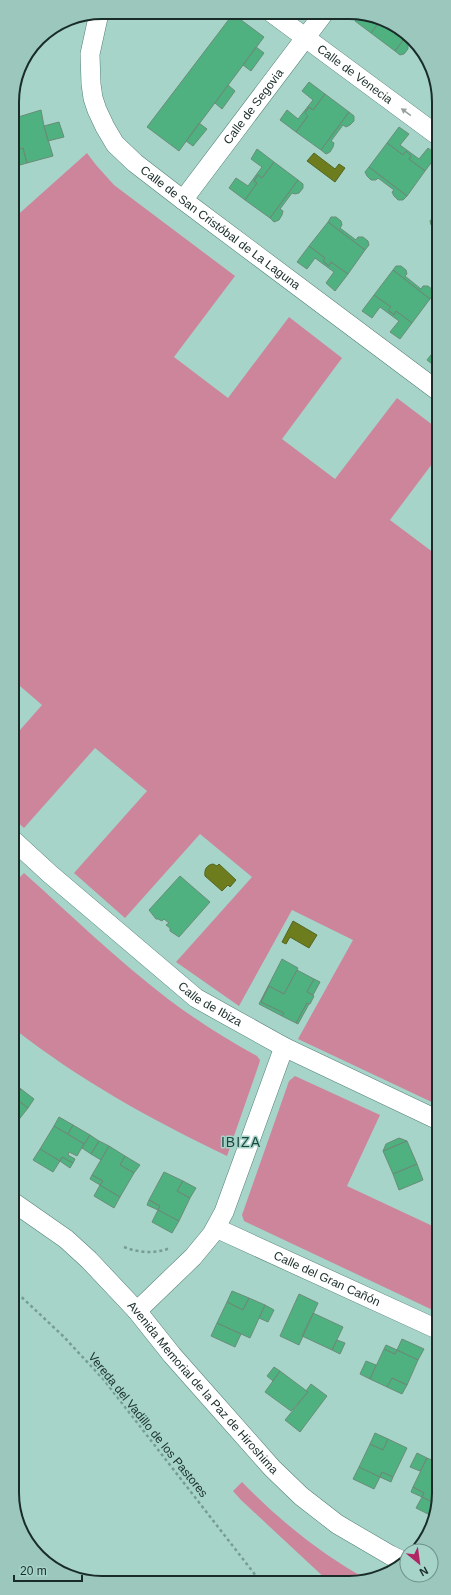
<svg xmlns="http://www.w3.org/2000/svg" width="451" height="1595" viewBox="0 0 451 1595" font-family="Arial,sans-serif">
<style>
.green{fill:#cd859c}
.water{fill:#6d7d1e;stroke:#546521}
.building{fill:#4fb180;stroke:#698d78}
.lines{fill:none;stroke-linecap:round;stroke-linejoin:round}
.minor-casing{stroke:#558177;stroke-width:20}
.path{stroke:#779c93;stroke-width:2.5;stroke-dasharray:3 3;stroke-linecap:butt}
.minor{stroke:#fff;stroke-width:19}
.oneway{fill:#98a09e}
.labels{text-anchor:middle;stroke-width:3;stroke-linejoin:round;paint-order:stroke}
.street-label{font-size:12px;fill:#192c28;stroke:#a6d4c9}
.quarter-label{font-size:14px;letter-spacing:1px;fill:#1b473f;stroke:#a6d4c9}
.rim{fill:none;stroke:#192c28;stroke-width:2}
</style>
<rect width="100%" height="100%" fill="#a6d4c9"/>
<path class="green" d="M87,153L96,165L114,185L235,276L174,357L228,398L289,317L342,358L282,439L335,479L397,398L438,429V456L390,520L438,556V1105L298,1039L353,940L292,910L239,1006L176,962L252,877L200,834L125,918L74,873L147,791L95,748L24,828L13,818V738L42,705L13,680L12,220Z
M24,873C71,915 117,960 168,999C196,1020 226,1039 257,1056L260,1060L259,1064L227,1156C150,1119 81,1081 13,1028V884Z
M295,1076L380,1115L347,1186L439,1229V1313L244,1221L242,1215L289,1081Z
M242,1482C280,1521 321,1554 368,1580L328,1581L241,1500L233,1491Z"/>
<path class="water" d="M314,153L335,169L339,164L345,168L335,182L307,161Z
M213,864L217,866L219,864L236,880L230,887L228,885L222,891L205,876C204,869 207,865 213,864Z
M293,921L317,935L309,948L290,937L286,944L282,942Z"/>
<path class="building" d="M233,14L264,37L179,151L147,127Z
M360,14H364L373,20L374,18L380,21L371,33L355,21Z
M380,21L407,35L395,51L371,33Z
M407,35L410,37L405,42L408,44V49L404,54L400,55L395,51Z
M256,47L264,53L251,71L243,65Z
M309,82L325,94L313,110L309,107L305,113L308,116L296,132L280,120L287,110L298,119L313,100L302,91Z
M228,85L235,91L222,109L215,103Z
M325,94L349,112L321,150L296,132L308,116L305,113L309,107L313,110Z
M41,110L44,126L53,156L27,163L23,148L15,150L12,139V135L19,133L15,118Z
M349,112L354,116V121L350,125L346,127L343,125L331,141L334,143L333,147L330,152L326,154L321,150Z
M12,118H15L19,133L12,135Z
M59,122L64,137L48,141L44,126Z
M199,123L207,129L193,146L186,141Z
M399,127L409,134L400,145L419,159L428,148L437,155L425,171L409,159L411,156L406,151L403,155L387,143Z
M387,143L403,155L406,151L411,156L409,159L425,171L407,196L369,167Z
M23,148L27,163L20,165L15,150Z
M257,149L274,162L262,178L258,175L254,181L257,183L245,200L229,188L236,178L248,186L262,167L251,159Z
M274,162L298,180L270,218L245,200L257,183L254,181L258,175L262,178Z
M369,167L407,196L403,200H398L394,196L392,192L394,190L378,178L376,180H371L367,176L365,172Z
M298,180L303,184V188L299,193L295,194L292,193L280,209L283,211L282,215L279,220L274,222L270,218Z
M434,216L437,219V228L431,225L430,221Z
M331,217H336L341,221L342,225L340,228L356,240L358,237H363L368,241L369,245L365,250L328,222Z
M328,222L365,250L348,274L331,262L329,266L323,261L325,258L309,246Z
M309,246L325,258L323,261L329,266L331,262L348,274L335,291L326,283L334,272L315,258L307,269L297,262Z
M396,266H401L406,270L407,274L405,276L421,289L423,286H428L433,290L434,294L430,299L393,270Z
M393,270L430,299L412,323L396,311L394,315L388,310L391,307L374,295Z
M374,295L391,307L388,310L394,315L396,311L412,323L400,339L390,332L399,321L380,307L372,318L362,311Z
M438,346V365L436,367L427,360Z
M180,876L210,902L179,937L170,931V928L166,925L169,923L164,919L162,921L158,919H156L149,910Z
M282,959L298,968L284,994L269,986L261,1002L284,1013L282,1016L259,1004Z
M297,970L314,979L307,992L314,996L310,1004L307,1003L296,1023L282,1016L284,1013L261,1002L269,986L284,994Z
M314,979L320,982L313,995L307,992Z
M307,1003L309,1004L298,1024L296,1023Z
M13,1084L21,1089L15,1098L28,1108L13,1127Z
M21,1089L34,1099L28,1108L15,1098Z
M59,1117L73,1125L68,1134L54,1126Z
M73,1125L90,1135L84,1144L68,1134Z
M54,1126L84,1144L77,1156L69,1152L68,1155L75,1159L73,1163L62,1157L60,1161L40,1149Z
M90,1135L99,1141L91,1154L82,1148Z
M399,1138L407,1141L383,1151L386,1144Z
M99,1141L109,1146L101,1160L91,1154Z
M407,1141L417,1164L393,1174L383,1151Z
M109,1146L125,1156L120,1165L134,1173L120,1197L100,1185L103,1181L92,1175Z
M40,1149L60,1161L53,1172L33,1160Z
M125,1156L140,1165L134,1173L120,1165Z
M62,1157L73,1163L70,1168L60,1161Z
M417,1164L423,1180L399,1190L393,1174Z
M164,1172L183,1181L177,1191L190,1198L179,1221L158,1210L160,1206L149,1200Z
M92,1175L103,1181L100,1185L90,1179Z
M183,1181L196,1188L190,1198L177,1191Z
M100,1185L120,1197L114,1208L94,1196Z
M149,1200L160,1206L158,1210L147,1205Z
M158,1210L179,1221L172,1233L152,1222Z
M232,1291L249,1298L243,1310L227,1302Z
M299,1294L318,1303L299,1345L280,1336Z
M249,1298L265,1305L250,1338L217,1323L227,1302L243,1310Z
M265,1305L274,1310L268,1322L259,1318Z
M313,1313L343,1327L332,1350L302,1336Z
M217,1323L241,1334L235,1347L211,1336Z
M402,1339L424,1349L418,1360L397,1350Z
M337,1340L345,1343L340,1354L332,1350Z
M386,1345L397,1350L395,1354L384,1349Z
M384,1349L395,1354L397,1350L418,1360L407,1385L392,1378L387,1387L370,1379Z
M366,1361L376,1365L370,1379L360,1374Z
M274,1367L280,1371L273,1381L267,1376Z
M280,1371L308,1392L291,1411L265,1392Z
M392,1378L407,1385L402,1394L387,1387Z
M311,1384L327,1396L300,1432L285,1420L308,1392L306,1391Z
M375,1433L388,1439L383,1450L370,1444Z
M388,1439L407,1448L393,1477L382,1472L380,1477L359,1467L370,1444L383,1450Z
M417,1453L427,1458L420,1471L410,1467Z
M427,1458L439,1463V1499L437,1504L422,1497L424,1493L413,1487Z
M359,1467L380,1477L374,1489L353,1479Z
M382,1472L393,1477L391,1482L380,1477Z
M413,1487L424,1493L422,1497L411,1492Z
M422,1497L437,1504L432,1516L416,1508Z"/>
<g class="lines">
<g class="minor-casing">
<g id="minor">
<path id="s1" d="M99,13L90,54L91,84L93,98L97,110L105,127L115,144L135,163L183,200L438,391"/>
<path id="s2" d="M272,13L437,135"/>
<path id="s3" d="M183,200L324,13"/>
<path id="s4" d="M13,840L50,874L196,998L284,1047L438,1120"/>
<path id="s5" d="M13,1202L66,1239L89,1260L137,1311L172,1355L272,1468L301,1496L337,1524L390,1555L403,1561"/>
<path id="s6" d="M216,1228L439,1330"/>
<path d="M137,1311L193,1257L212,1234L224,1212L284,1047"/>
</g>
</g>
<path class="path" d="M124,1247C139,1253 155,1254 170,1248
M13,1289L63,1336L104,1380L260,1581"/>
<use href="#minor" class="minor"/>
</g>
<defs><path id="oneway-solid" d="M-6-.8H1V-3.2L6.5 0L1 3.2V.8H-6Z"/></defs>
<use class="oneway" href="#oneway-solid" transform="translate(406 112) rotate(-144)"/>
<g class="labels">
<g class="street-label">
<text dy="4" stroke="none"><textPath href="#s2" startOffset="103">Calle de Venecia</textPath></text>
<text dy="4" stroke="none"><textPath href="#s3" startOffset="117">Calle de Segovia</textPath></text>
<text dy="4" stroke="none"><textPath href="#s1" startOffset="272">Calle de San Cristóbal de La Laguna</textPath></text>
<text dy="4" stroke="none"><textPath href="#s4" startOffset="257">Calle de Ibiza</textPath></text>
<text dy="4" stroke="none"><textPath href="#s6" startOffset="122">Calle del Gran Cañón</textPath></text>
<text dy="4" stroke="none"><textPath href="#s5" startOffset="267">Avenida Memorial de la Paz de Hiroshima</textPath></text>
<text transform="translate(148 1425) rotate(51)" y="4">Vereda del Vadillo de los Pastores</text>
</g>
<g class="quarter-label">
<text x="241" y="1147">IBIZA</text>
</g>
</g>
<path d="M0 0H451V1595H0ZM102 19H349A83 83 0 0 1 432 102V1493A83 83 0 0 1 349 1576H102A83 83 0 0 1 19 1493V102A83 83 0 0 1 102 19Z" fill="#9bc7bc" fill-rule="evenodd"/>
<path class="rim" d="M102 19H349A83 83 0 0 1 432 102V1493A83 83 0 0 1 349 1576H102A83 83 0 0 1 19 1493V102A83 83 0 0 1 102 19Z"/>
<g transform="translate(419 1563) rotate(151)"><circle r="19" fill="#a6d4c9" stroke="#6e9189"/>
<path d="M0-3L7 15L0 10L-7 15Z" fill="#b02664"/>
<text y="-6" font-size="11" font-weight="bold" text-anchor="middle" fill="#192c28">N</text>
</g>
<path d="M14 1575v6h68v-6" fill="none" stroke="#192c28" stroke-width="2"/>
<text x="20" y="1575" font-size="12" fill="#192c28" stroke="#a6d4c9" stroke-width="3" paint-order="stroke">20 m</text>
</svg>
